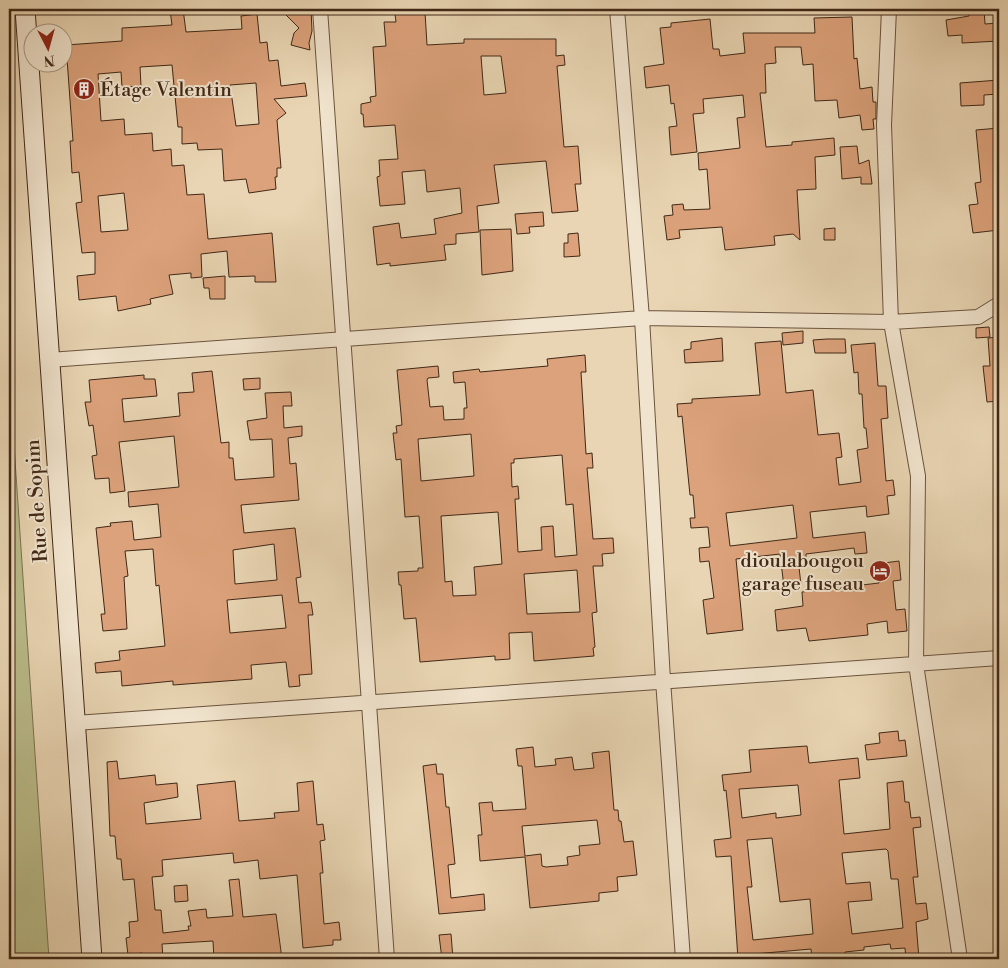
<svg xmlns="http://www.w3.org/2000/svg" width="1008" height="968" viewBox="0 0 1008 968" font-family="'Libre Bodoni',serif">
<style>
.green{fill:#babc8a;stroke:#7d7250}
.building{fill:#dca27b;stroke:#402817;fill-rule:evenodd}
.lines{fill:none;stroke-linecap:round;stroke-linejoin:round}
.street-casing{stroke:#6a533e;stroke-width:16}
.secondary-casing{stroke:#402817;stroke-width:21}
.street{stroke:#f1e4ce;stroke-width:14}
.secondary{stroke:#f1e4ce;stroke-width:19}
.labels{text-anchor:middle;stroke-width:4;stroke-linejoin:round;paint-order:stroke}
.poi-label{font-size:20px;fill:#402817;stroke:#f1e4ce;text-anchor:start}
.street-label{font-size:20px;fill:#402817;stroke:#f1e4ce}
</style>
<rect width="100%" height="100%" fill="#e9d5b3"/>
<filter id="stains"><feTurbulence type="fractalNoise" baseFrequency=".004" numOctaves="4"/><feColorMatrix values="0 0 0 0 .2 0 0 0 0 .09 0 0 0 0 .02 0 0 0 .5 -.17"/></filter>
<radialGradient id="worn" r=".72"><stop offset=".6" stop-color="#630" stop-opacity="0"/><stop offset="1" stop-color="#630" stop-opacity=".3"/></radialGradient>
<path class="green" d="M9,372L49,959H9Z"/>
<path class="building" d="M183,9L186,32L242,29L241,16L257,14L260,43L267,42L269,61L278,60L281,86L305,83L307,96L274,99L286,113L277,120L281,168H277V177H275L276,189L249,193L246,179L224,181L222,149L198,150L197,143L182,144V127H178L172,65L140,67L141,86L122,87L121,72L98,74L101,121L124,119L125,135L152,133L153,151L171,149L172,166L184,165L187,195L204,194L208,239L272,233L276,282H255V276L229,277L227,251L201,254L202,277L191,278V273L169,275L173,294L150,299L151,304L118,311L116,296L79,300L77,276L95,274V252L82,253L76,203L82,202L79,172L72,173L70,141H73L66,45L122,41V28L172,25L170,10ZM256,83L259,124L236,126L230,85ZM124,193L128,230L101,232L98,196Z
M280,9H311L312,31L309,43L310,50L291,45L294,33L299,28Z
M968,9H984L985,24L999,23V41L962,43V35L948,36L946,20L969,16Z
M425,12L427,45L464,43V39H556V56L564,55L565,65L557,66L564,147L578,146L581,184H575L578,211L552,213L546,161L494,165L499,203L477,206L479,232L456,234V244L444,245L446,260L390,266V263L377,265L373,227L399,223L401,238L436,234L434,219L462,213L460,188L427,192L425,170L402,172L405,204L380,206L377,177L380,176L379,160L398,159L395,125L364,127L363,114H361V104L371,102L370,97L376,96L373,47L386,46L384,22H396L395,14ZM481,56H501L506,93L484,95Z
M852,17L854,59L857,58L860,89L872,87L873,102H876V119H873L874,129L862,130L860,115L839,118L837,100L815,101L813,64L803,65L801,47H775L776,63L765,64L766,93H760L766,147L792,145V142L834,138L835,155L815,157L816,189L797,190L800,240L793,234L774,236L775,245L725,250L722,227L679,230L680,238L667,240L664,216L673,215L672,205L683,204L684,210L710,209L707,169L699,170L698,153L740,148L737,118L745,117L743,95L703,99L704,113L693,114L697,152L671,155L669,127L677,126L674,103L671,104L669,85L646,88L644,67L664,64L660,28L671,27V23L710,19L713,49H719L720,56L745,53L743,33H815L814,18Z
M999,80V94L984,95V105L961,106L960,83Z
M999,128V230L973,233L969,205L978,204L975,183L981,182L976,130Z
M857,146L859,164L869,160L872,184H861V177L842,179L840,147Z
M543,212L544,226L529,227L530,233L517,234L515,214Z
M835,228V240H824V229Z
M511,229L513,271L482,275L480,230Z
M578,233L580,256L564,257V243H568V234Z
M225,276V299H210L209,288H204L203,278Z
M989,327L990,337L976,338V328Z
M803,331V343L783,345L782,333Z
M999,337V401L987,402L983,366H990L988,338Z
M722,338L723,361L685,363L684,350L691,349V342Z
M827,339H845L846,353H815L813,340Z
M781,341L786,393L813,390L818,435L839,433L842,457L836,458L839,485L861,482L857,450L868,448L866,428H864L862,394H859L858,372L854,373L851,345L875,343L878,386H886L888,418L881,419L886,481L893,480L895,495L887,496L889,514L867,517L866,506L810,512L813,538L865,532L867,553L855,554L854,548L806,554V557L798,558L801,585L784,587L780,554L736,559L743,630L707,634L703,600L714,598L709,561L700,562L699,548L710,547L708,527L691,528L690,518H695L693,495H690L682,416L678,417L677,404L692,403V399L760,395L755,343ZM793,505L797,538L730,546L726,513Z
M585,355L586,372H581L586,454L592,453L593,468H587L593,539L613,538L614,553L602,554L603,566H593L597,612L592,613L595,647L593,648L594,656L534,661L532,632L509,633L510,659L495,660V656L420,662L416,618L404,619L401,585H399L398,572L418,571V568H423L419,516L405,517L401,459L396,460L393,433H397L396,426L402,425L397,370L438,366L439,377L428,378L427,380L430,407L443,406L444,420L464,419V408H467L465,382L454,383L453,372L479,369L480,372L548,366L547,359ZM471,434L474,476L421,481L418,439ZM562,455L566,505L573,504L577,555L555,557L553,526L541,527L542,550L518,552L515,499H519L518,486L512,487L511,463H514V459ZM498,512L502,564L474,567L476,595L453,596L452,581L445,582L441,516ZM577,570L580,612L527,614L524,574Z
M212,371L221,443L229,442V458H233L235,480L274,477L272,439L250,440L247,421L267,418L265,393L291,392L292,406H283L284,428L302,426V436L288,438L290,464L296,463L299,500L241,505L244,533L295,528L301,577L296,578L299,603L311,602L313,615H308L312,674L299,675L300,686L289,687L286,662L251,665L252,679L173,685V681L122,686L121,671L96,673L95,663L120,660L119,651L165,646L159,585L156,586L153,549L125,551L128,576L124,577L127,629L103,631L101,614H105L96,528L111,526L110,523L132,521L134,540L161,537L158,504L129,507L128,492L179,487L174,436L119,442L125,491L110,493L109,478L95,479L92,456L97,455L93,425L89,426L85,402H91L89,380L144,375V379H155L157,396L122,399L124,422L180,416L178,393L194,392L192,373ZM274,544L277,580L235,584L233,550ZM282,595L286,628L230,633L227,600Z
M260,378V389L244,390L243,379Z
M899,561L901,580L893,581L896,610L905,609L907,631L888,633L887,621L867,624L868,635L809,641L806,628L777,631L775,610L803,606L802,592L879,583L876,564Z
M898,731L899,741L905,740L907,756L867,760L865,745L880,743L879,733Z
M807,746L809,763L858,758L860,778L839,780L844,834L890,829L887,783L903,781L905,802H909L911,818L920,817L921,827L913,828L918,877H913L916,904L926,903L928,919L916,922L919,959H906L905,948L891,949L890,944L864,947V950L845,952L846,958L834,959H812L811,949L754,954L755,959H738L731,856L716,857L714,840L731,838L726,790L724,791L722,775L751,772L749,750ZM798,785L801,815L776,818V813L742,818L739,789ZM772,838L780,902L810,899L813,934L753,940L747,887H752L747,840ZM886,849L888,851L891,879H898L903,928L852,934L848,902L872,900L870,882L846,884L842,853Z
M533,747L535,767L556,765L555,759L572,757L574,770L594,768L592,753L609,751L614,810H618L619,821H621L624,842L633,841L637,875L617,877L618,891L599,893V901L530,908L525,857L480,861L478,835H482L479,803L492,802L493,811L526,809L522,766H518L516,749ZM597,820L600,844L579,846L580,855L567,857L568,865L546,867L542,866L541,854L525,856L522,826Z
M117,761L119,779L155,775L156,785L177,783L178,797L144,803L146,824L201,819L197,785L235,781L239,821L275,818L274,813L299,811L297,783L313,781L317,825L323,824L325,840L320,841L323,873H320L324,924L339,922L341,940H333V945L303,948L297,875L260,879L258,860L234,863L233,853L162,860L163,876L152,877L155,910H161L163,933L189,930L188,926H191L188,911L206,909L207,918L233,916L229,880L239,879L243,917L276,914L282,959H214L213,941L162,944L163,959H142V953L128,955L126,938L130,937L129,922L138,921L134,879L123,880L121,859H117L115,836H110L107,762Z
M436,764L437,774H443L446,807H449L455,864L448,865L451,898L484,894L485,910L439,914L423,766Z
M187,885L188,901L175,902L174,886Z
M451,934L453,959H442L439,935Z"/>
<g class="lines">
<g class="street-casing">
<path id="street" d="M320,9L387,959
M617,9L642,318L663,680L683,959
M889,9L884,125L891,322L918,476L916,664L960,959
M49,360L642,318L891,322L978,317L999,304
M75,723L999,658"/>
</g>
<g class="secondary-casing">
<path id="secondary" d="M25,9L92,959"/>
</g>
<use href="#street" class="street"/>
<use href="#secondary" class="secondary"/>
</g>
<defs>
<g id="building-disc" transform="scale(1.125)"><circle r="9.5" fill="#8f2418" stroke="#f1e4ce"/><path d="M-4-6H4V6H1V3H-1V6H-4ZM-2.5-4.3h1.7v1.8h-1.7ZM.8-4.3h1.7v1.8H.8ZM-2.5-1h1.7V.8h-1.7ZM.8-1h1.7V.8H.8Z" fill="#fff"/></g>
<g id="hotel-disc" transform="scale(1.125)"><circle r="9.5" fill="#8f2418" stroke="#f1e4ce"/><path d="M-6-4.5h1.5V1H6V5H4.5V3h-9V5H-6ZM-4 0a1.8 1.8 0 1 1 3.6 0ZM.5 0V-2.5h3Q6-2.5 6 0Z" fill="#fff"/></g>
</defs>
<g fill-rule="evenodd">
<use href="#building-disc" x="84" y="89"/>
<use href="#hotel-disc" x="880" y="571"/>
</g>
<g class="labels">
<g class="poi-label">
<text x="100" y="96">Étage Valentin</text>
<text x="864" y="567" text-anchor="end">dioulabougou<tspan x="864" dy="23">garage fuseau</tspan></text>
</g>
<g class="street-label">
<text transform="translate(36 501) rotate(-94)" y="7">Rue de Sopim</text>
</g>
</g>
<rect width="1008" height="968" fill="none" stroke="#e9d5b3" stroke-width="30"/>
<rect x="10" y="10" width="988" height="948" fill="none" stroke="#402817" stroke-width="2.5"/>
<rect x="15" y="15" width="978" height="938" fill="none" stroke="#402817"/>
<g transform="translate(48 48) rotate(174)"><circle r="24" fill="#f1e4ce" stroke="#aa9985"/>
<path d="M0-4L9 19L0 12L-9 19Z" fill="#8f2418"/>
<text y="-8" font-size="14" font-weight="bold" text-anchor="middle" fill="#402817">N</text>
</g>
<rect width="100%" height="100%" filter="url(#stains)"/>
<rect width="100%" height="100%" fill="url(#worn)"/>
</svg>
